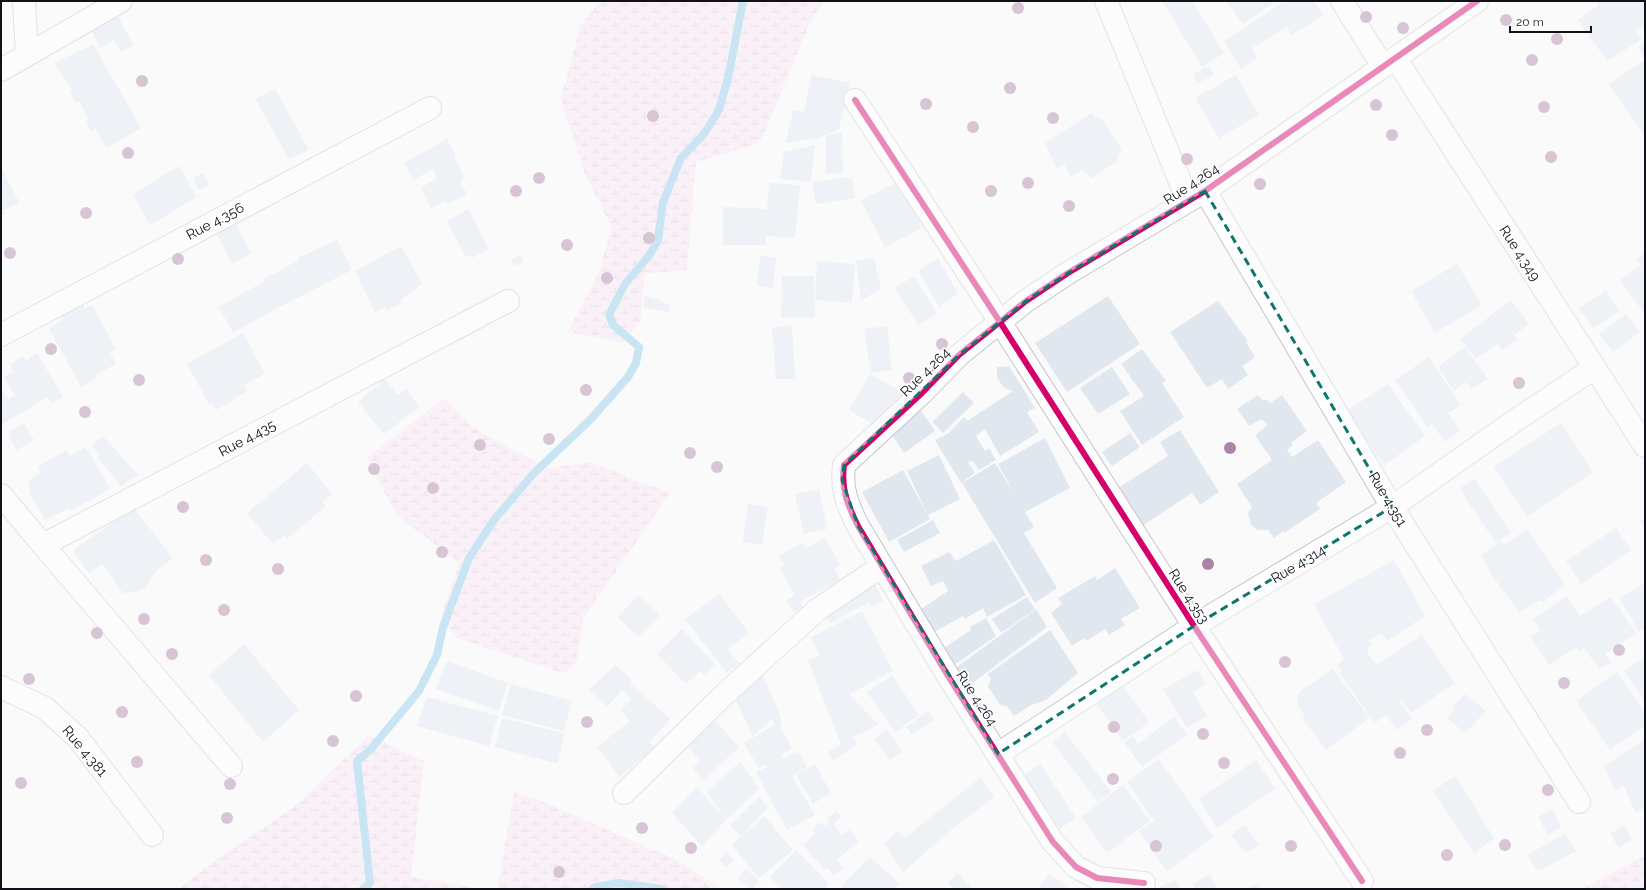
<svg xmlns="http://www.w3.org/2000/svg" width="1646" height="890" viewBox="0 0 1646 890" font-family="Raleway,sans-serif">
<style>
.wetland{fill:url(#wetland-marsh)}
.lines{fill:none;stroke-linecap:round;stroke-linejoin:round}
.stream{stroke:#8fcded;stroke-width:8}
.building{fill:#e1e7ef}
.street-casing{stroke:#c6c6cb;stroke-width:24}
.street{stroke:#fefefe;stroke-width:22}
.cycleway-casing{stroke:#fff;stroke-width:8}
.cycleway{stroke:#d6006c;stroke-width:6}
.tree{fill:#ae83a8}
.marked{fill:none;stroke:#0f766e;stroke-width:3;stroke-dasharray:8 5;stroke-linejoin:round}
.labels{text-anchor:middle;stroke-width:3.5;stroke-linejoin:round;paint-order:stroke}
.street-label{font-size:14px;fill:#111119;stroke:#fff}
</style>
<defs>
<pattern id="wetland-marsh" width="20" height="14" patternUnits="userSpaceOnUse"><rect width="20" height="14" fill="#fbe7f6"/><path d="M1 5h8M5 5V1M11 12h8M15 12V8" fill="none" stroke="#d6c5d2"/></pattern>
</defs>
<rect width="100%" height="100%" fill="#fafafa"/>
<path class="wetland" d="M600,1H824L808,28L760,143L696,162L687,270L645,274L640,323L622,342L568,332L597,276L612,228L584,172L561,100L580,26Z
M445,398L473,428L548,468L590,462L670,493L583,619L577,662L564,673L458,639L441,616L459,563L397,515L366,458Z
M369,735L424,761L411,877L487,889H179L217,859L293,808Z
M514,792L539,800L677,860L722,889H497Z
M1645,855V889H1582Z"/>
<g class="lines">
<path class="stream" d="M363,889L370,883L357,761L370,750L419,691L437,655L443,627L469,558L494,520L533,474L590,420L628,377L636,363L639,347L613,325L609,315L625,284L649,256L658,240L663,202L681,158L704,134L719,110L728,78L743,1
M592,889L596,887L619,883L662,889"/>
</g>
<path class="building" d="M1162,1H1192L1224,53L1202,67Z
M1226,1H1276L1243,24Z
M1285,1H1314L1323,15L1292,35L1287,27L1252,48L1257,58L1241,69L1224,41Z
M1596,1H1645V25L1636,31L1642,39L1607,61L1578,20L1599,5Z
M118,16L133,45L121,52L114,40L100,48L92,32Z
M1645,43V58L1638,48Z
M93,44L141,128L106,148L95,129L91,131L86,121L89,119L79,101L76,103L70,92L73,90L54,63Z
M1645,60V137L1609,84Z
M1209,66L1214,75L1198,83L1193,74Z
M812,75L850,83L839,129L819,138L786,143L793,110L804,112Z
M1236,75L1259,115L1219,138L1195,98Z
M275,89L309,150L289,159L255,99Z
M1092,113L1096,118H1101L1122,150L1118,155V161L1091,178L1082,170L1071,177L1064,164L1057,169L1045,143Z
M842,133L843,173L826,174V135Z
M447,139L456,156L454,157L465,178L460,181L467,194L447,204L445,201L431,208L421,188L437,178L433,169L413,180L404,163Z
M815,145L811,182L780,179L784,152Z
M179,166L197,197L150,225L133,194Z
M1,167L19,202L3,211L5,214L1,216Z
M204,173L209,186L198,190L193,177Z
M852,177L855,198L816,204L812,182Z
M899,181L922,228L885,247L861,200Z
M769,183L800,185L795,238L766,236V245H723V207L767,209Z
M468,209L489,249L472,258L470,255L466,257L447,221Z
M233,217L251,253L232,264L214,228Z
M337,240L352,270L279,307L233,333L219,307L265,281L264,279L299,260L298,258Z
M401,246L422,284L400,300L402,303L387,310L385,307L375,312L355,271Z
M1645,253V314L1620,280L1641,265L1636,259Z
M520,255L523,262L514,266L511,259Z
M760,256L776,257L773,288L757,286Z
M874,258L881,288L861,301L856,261Z
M938,258L958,294L939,306L918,271Z
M817,261L855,264L852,303L815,300Z
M1457,264L1482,305L1435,333L1411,291Z
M782,276H814L815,317L781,318Z
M914,276L937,314L918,325L895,288Z
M1606,290L1619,311L1593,328L1579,308Z
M645,296L663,301V303L670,305L669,312L643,307Z
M1108,296L1140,344L1067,392L1035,343Z
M1511,300L1529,324L1514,335L1517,340L1503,350L1498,344L1476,359L1460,339Z
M1218,301L1248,341L1246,342L1255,357L1242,366L1248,375L1228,389L1222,379L1207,388L1170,332Z
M83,304L85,308L92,305L116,349L110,352L116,364L95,375L97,378L81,387L49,328L63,320L62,316Z
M1626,314L1640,332L1613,352L1599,334Z
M792,325L795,379H776L772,328Z
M887,326L892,370L871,373L864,329Z
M243,333L265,374L244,385L247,391L235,398V399L216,410L212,403L209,404L187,364Z
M1465,347L1488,379L1471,389L1466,382L1454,391L1438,367Z
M1142,349L1166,381L1162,383L1184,417L1142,445L1120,411L1144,396L1121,364Z
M37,353L63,397L52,403L48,397L1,425V389L8,399L15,395L4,377L14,372L10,365L23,356L26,361Z
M1429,357L1461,405L1448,413L1460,430L1445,442L1432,424L1428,427L1395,380Z
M1009,366L1035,408L1027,412L1039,432L1000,456L985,429L976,436L985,451L989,448L996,460L979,470L973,461L968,462L975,473L961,483L935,440L949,433L964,417L967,421L1013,391L1004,388L997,378V367Z
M1112,367L1130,394L1098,414L1080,388Z
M870,374L905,394L898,406L892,402L878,427L849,410Z
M385,379L398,395L406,389L419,407L384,434L358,402Z
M1388,384L1425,436L1384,465L1355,423L1342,414Z
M963,392L974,403L943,433L932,422Z
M1258,395L1263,401L1267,399L1270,403L1282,395L1307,431L1291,443L1293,445L1287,450L1292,457L1318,440L1346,482L1316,503L1320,509L1284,533L1283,531L1274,538L1268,530H1258L1251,525L1248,514L1252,507L1237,484L1272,460L1255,435L1268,425L1262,419L1249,426L1237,409Z
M918,406L935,431L904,453L886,426Z
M24,423L34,440L17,450L9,437L11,435L9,432Z
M1561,423L1593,472L1527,517L1494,467Z
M1180,430L1219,492L1200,505L1192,493L1142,526L1118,488L1168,456L1160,442Z
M1130,433L1140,447L1112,466L1102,452Z
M103,436L138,475L121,486L97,457L99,455L92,445Z
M1045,438L1070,488L1025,512L1034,527L1024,533L1057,588L1035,603L962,483L995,463L1015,495L998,464Z
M86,447L110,489L71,511L69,508L45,520L30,494L29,481L41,472L38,467L66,450L70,456Z
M939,455L960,499L928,515L907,471Z
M307,463L332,494L322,502L326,506L287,539L284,535L273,544L247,513Z
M903,470L930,519L889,542L862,492Z
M1475,479L1511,533L1496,543L1466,499L1461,487Z
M819,489L827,529L804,534L795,494Z
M748,504L768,507L762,545L743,542Z
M133,507L173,558L156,571L145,588L136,592L123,593L102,564L89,573L73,551Z
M1645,518V529L1639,522Z
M933,520L940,533L904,552L897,540Z
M1616,528L1631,550L1581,584L1566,561Z
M1527,529L1565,584L1543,602L1541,600L1519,612L1491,574L1481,555L1501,541L1504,545Z
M825,538L840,565L835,569L840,580L800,602L803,607L795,612L786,601L795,595L780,568L785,565L779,556L802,543L805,548Z
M994,540L1026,595L987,617L983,608L965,619L963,616L934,632L921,609L948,591L943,581L931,586L921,566L949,552L956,561Z
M1394,560L1425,616L1387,641L1382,633L1369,640L1372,645L1367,649L1368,654L1377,665L1422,635L1455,683L1411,713L1402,701L1400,702L1412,718L1397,730L1386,715L1375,723L1340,674L1342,672L1337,665L1344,659L1314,604Z
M1115,568L1140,608L1121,619L1125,625L1109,635L1105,629L1086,641L1084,638L1072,646L1051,613L1062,604L1058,598L1095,576L1097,580Z
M874,582L883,601L871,607L869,603L830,623L823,610Z
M1645,583V628L1639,632L1619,598Z
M719,594L749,633L728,649L739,663L727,673L685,619Z
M638,595L660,615L638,637L618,617Z
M1567,596L1580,616L1611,597L1636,633L1605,654L1611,663L1599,669L1584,648L1580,651L1577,647L1549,665L1531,637L1541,630L1533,619Z
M1027,597L1035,609L1001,633L992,619Z
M1036,609L1047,627L967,687L953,670Z
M862,611L893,671L849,694L878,724L864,733L853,736L857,744L833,761L828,752L841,744L808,660L819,655L811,637Z
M986,618L996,636L954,665L944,648L971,630L970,627Z
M682,629L715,664L705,675L700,671L686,684L657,654Z
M1050,630L1078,673L1046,700L1031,705L1014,716L1007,706L1000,705L988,686L991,679L988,674Z
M244,644L299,710L263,742L209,675Z
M1645,657V700H1644L1624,671Z
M447,661L508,683L499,711L436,689Z
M615,665L632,680L630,683L670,719L650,742L654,747L620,777L597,747L630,721L621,710L631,699L622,690L607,707L589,690Z
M1333,669L1370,718L1326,750L1303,719L1305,716L1297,704L1299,692Z
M1198,670L1206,684L1193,692L1207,716L1187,728L1163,689Z
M1617,672L1645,712V726L1610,750L1576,701Z
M763,675L779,712L782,723L779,724L792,748L782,755L784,758L798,751L807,767L792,776L815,815L787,830L756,772L767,767L765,764L759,768L744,743L774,725L772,719L753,736L735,698Z
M892,675L919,715L895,732L867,692Z
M1120,682L1149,722L1123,741L1094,701Z
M511,684L572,701L564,731L502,715Z
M1466,694L1486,711L1465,733L1447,718L1455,710L1451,707Z
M427,697L498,716L489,746L417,726Z
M928,711L934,719L912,735L906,727Z
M710,715L739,747L703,781L693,768L700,761L683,741Z
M1174,717L1187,735L1142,767L1124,743L1133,736L1138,744Z
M502,718L564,733L558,764L495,747Z
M887,729L902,751L890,760L874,739Z
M1065,732L1111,792L1098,802L1052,742Z
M1644,740L1645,807L1636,813L1623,785L1615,790L1604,766Z
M1159,759L1214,837L1167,871L1139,831L1154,821L1127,782Z
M1256,760L1275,788L1217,828L1199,799Z
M740,762L759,789L726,820L707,792Z
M815,764L831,793L813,804L796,774Z
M1040,764L1076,818L1060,829L1023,776Z
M1455,776L1494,838L1474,853L1433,791Z
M981,777L994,797L950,831L903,872L884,843L898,831L905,838Z
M1123,785L1150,821L1107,853L1081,817Z
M697,787L726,820L702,846L672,813Z
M759,796L768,808L741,836L730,825Z
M1552,809L1561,827L1548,835L1538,817Z
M837,811L841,817L833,824L842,835L849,829L859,841L837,860L843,868L834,875L828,868L824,870L803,845L816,833L813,829L821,822L825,826L830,822L827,818Z
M764,816L793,850L759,878L732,845Z
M1244,825L1259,844L1246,853L1231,835Z
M1624,825L1632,839L1619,848L1610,834Z
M1565,834L1576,851L1538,871L1527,855Z
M796,850L829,883L824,889H782L770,877Z
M727,852L734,860L726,868L719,860Z
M870,857L899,883L893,889H844L841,886Z
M746,869L759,881L752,889H749L738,879Z
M958,873L973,889H954L948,883Z
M1050,874L1069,889H1037Z
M1210,874L1218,889H1195L1192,884Z
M1176,880L1180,889H1155Z
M1259,884L1261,889H1243Z"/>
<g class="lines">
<g class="street-casing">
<path id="street" d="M1106,1L1188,201
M1342,1L1383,67
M27,55L121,1
M1396,59L1645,446
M1,70L27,55L24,1
M855,100L1000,322L1194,626L1362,881
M1205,191L1392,507L1579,802
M1,335L430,108
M1,495L43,545L508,301
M43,545L231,766
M1,687L45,708L78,738L152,835
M998,754L1194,626L1392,507L1513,422L1594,368
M624,793L727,692L817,610L882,566
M1144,883L1097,878L1076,867L1053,842L948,676L858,526C847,504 841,489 844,465L922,393L959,355L1026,301L1068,273L1205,191L1477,1"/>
</g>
<use href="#street" class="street"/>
<g class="cycleway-casing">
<path id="cycleway" d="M855,100L1000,322L1194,626L1362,881
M1144,883L1097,878L1076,867L1053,842L948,676L858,526C847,504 841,489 844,465L922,393L959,355L1026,301L1068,273L1205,191L1477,1"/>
</g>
<use href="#cycleway" class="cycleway"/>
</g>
<g class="tree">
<circle cx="1018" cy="8" r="6"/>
<circle cx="1366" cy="17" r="6"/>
<circle cx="1506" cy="20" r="6"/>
<circle cx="1403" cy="28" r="6"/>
<circle cx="1557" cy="39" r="6"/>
<circle cx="1532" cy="60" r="6"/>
<circle cx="142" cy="81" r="6"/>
<circle cx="1010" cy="88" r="6"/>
<circle cx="926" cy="104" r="6"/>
<circle cx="1376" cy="105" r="6"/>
<circle cx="1544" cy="107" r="6"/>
<circle cx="653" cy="116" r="6"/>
<circle cx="1053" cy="118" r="6"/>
<circle cx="973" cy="127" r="6"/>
<circle cx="1392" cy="135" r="6"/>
<circle cx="128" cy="153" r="6"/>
<circle cx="1551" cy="157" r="6"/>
<circle cx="1187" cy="159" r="6"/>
<circle cx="539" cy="178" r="6"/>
<circle cx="1028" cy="183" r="6"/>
<circle cx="1260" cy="184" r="6"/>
<circle cx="516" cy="191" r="6"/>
<circle cx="991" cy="191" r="6"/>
<circle cx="1069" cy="206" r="6"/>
<circle cx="86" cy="213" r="6"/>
<circle cx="649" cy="238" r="6"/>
<circle cx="567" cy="245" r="6"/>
<circle cx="10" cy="253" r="6"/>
<circle cx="178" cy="259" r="6"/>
<circle cx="607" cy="278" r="6"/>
<circle cx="942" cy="344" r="6"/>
<circle cx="51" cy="349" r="6"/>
<circle cx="909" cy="378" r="6"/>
<circle cx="139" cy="380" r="6"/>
<circle cx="1519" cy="383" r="6"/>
<circle cx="586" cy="390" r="6"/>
<circle cx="85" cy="412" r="6"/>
<circle cx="549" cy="439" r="6"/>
<circle cx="480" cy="445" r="6"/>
<circle cx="1230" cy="448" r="6"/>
<circle cx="690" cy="453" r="6"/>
<circle cx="717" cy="467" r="6"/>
<circle cx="374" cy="469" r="6"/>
<circle cx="433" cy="488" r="6"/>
<circle cx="183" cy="507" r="6"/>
<circle cx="442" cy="552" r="6"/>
<circle cx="206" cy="560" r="6"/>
<circle cx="1208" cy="564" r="6"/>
<circle cx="278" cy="569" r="6"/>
<circle cx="224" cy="610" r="6"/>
<circle cx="144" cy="619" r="6"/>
<circle cx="97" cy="633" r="6"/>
<circle cx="1619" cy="650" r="6"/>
<circle cx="172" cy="654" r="6"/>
<circle cx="1285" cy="662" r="6"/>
<circle cx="29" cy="679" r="6"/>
<circle cx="1564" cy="683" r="6"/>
<circle cx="356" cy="696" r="6"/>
<circle cx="122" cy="712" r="6"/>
<circle cx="587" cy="722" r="6"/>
<circle cx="1114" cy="727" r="6"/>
<circle cx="1427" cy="730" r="6"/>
<circle cx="1203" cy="734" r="6"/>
<circle cx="333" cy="741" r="6"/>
<circle cx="1400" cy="753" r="6"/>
<circle cx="137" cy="762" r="6"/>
<circle cx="1224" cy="763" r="6"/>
<circle cx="1113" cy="779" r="6"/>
<circle cx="21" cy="783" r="6"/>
<circle cx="230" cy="784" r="6"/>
<circle cx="1548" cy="790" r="6"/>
<circle cx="227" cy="818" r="6"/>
<circle cx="642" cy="828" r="6"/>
<circle cx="1505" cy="845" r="6"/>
<circle cx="1156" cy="846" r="6"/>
<circle cx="1291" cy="846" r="6"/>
<circle cx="691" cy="848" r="6"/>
<circle cx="1447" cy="855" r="6"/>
<circle cx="559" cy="872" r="6"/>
</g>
<path d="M0 0H1646V890H0ZM1205,191L1392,507L1194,626L998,754L858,526L842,480L844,465L959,355L1026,301L1068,273Z" fill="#fafafa" fill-opacity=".55" fill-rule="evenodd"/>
<path class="marked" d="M1205,191L1392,507L1194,626L998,754L858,526L842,480L844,465L959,355L1026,301L1068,273Z"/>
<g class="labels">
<g class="street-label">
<text transform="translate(1191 184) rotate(-33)" y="5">Rue 4.264</text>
<text transform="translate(215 221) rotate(-28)" y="5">Rue 4.356</text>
<text transform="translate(1520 253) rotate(57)" y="5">Rue 4.349</text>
<text transform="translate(925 372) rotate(-44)" y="5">Rue 4.264</text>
<text transform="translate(247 438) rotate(-28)" y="5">Rue 4.435</text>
<text transform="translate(1388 499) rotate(59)" y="5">Rue 4.351</text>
<text transform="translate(1298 564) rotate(-31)" y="5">Rue 4.314</text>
<text transform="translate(1189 596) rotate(57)" y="5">Rue 4.353</text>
<text transform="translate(977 698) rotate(57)" y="5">Rue 4.264</text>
<text transform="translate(85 751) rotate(50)" y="5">Rue 4.381</text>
</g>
</g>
<rect width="1646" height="890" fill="none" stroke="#111119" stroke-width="4"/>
<path d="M1510 26v6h81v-6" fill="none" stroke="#111119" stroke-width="2"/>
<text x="1516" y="26" font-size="12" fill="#111119" stroke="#ffffff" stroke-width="3" paint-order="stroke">20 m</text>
</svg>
